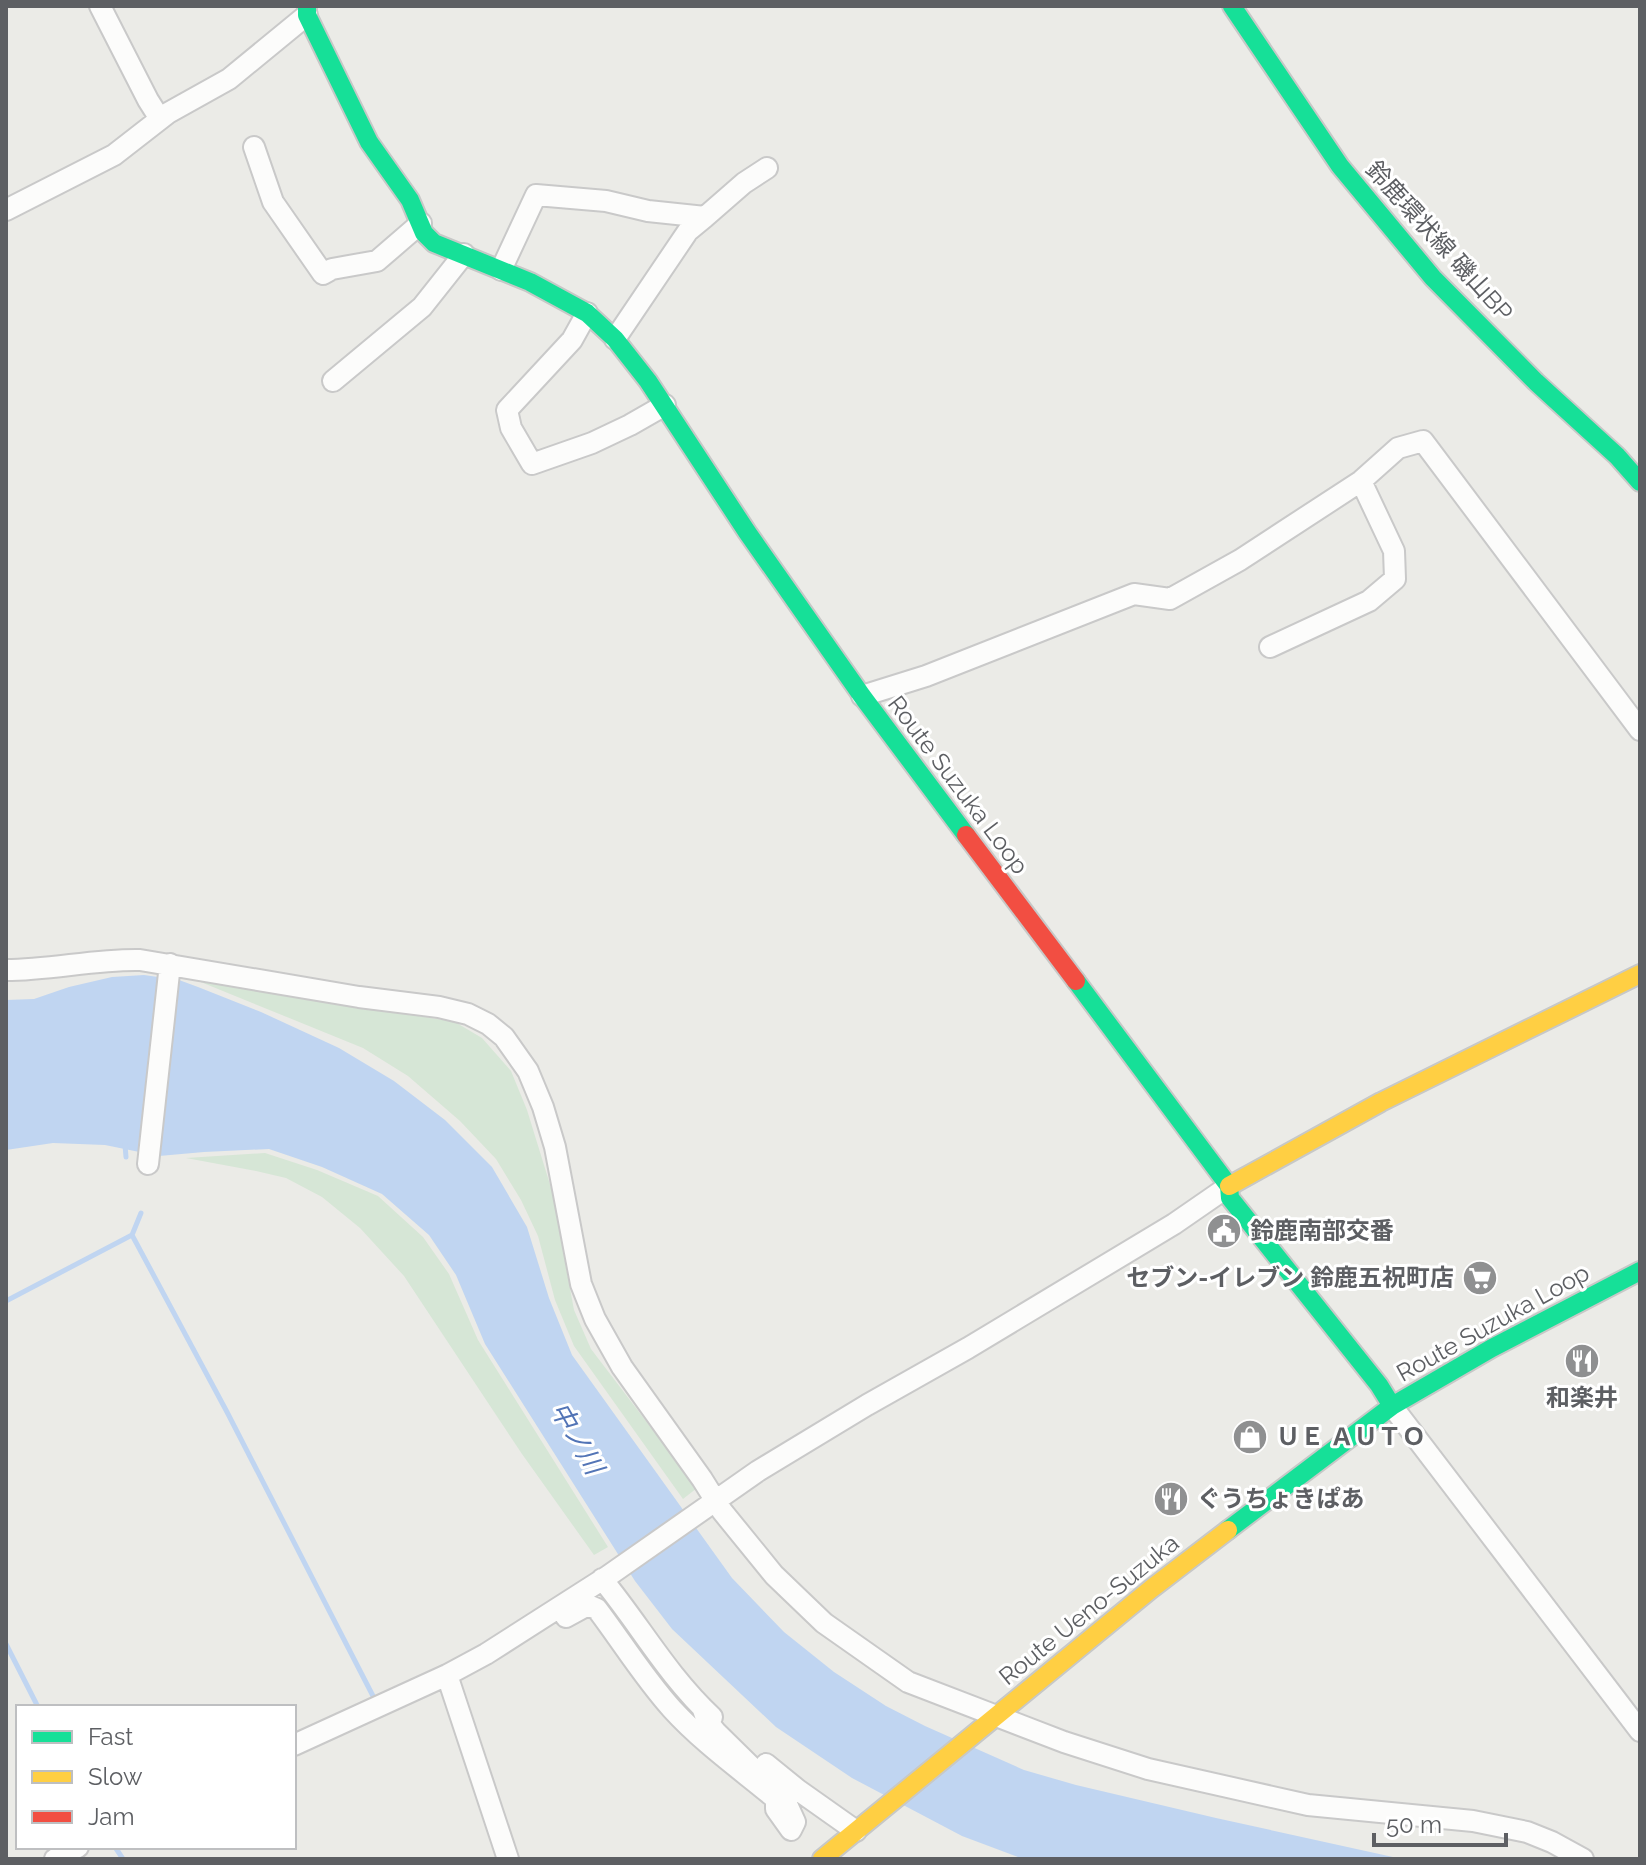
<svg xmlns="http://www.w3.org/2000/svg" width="1646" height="1865" viewBox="0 0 1646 1865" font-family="Raleway,'Noto Sans JP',sans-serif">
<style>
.green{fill:#d6e6d6}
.water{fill:#c0d5f1}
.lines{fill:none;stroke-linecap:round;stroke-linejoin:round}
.stream{stroke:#c0d5f1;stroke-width:5}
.street-casing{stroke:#c9c9c9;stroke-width:24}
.fast-casing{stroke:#c7c8c7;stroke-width:22}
.slow-casing{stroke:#c7c8c7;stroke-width:22}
.jam-casing{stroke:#c7c8c7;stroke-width:22}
.street{stroke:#fcfcfb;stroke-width:20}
.fast{stroke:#16e098;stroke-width:18}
.slow{stroke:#ffcf43;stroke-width:18}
.jam{stroke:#f24e42;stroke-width:18}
.labels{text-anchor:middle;stroke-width:6;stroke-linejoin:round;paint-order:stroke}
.street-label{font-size:24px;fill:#5d5f63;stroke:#fff}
.poi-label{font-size:24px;font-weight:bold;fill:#5d5f63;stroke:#fff;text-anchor:start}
.water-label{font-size:26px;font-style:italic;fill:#5274b6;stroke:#fff}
</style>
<rect width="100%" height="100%" fill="#ebebe7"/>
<path class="green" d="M191,978L455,1022L482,1038L511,1071L527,1110L552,1191L574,1310L591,1349L697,1488L683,1499L574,1346L555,1300L538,1236L521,1200L496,1159L460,1121L408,1076L363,1048Z
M265,1153L317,1170L378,1196L423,1237L449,1274L478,1340L608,1547L594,1555L522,1454L404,1276L360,1228L322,1197L286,1178L256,1171L186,1158Z"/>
<path class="water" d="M144,975L179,980L198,987L261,1012L339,1048L394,1081L445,1120L492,1167L527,1227L549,1298L572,1355L732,1578L784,1632L834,1672L886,1706L925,1726L1024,1770L1076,1785L1216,1818L1402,1859H1023L962,1836L852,1778L776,1727L672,1629L635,1581L485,1344L456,1275L429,1235L382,1194L322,1167L269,1149L204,1152L159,1156L105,1145L53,1143L6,1150V1000L34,999L69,987L112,977Z"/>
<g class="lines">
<path class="stream" d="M125,1145L126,1157
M132,1235L227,1412L373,1696
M6,1301L132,1235L141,1213
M6,1644L38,1707
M115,1847L123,1859"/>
<g class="street-casing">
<path id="street" d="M100,6L148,100L160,119
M254,147L273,202L323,274L332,269L377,261L421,223
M6,210L114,155L168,113L229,79L307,15
M501,270L536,195L606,201L648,211L705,217L744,183L767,168
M587,313L572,340L507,410L511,428L532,464L592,443L630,425L665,405
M615,339L688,231L705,217
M333,381L422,307L464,254
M1270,647L1369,601L1395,579L1394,551L1361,481
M862,696L926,676L1134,594L1170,599L1240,560L1361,481L1398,448L1423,441L1640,730
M6,970C51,970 95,959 140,960L359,997L439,1007L468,1014L488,1024L504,1037L528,1071L543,1107L555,1147L581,1284L595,1319L622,1367L702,1479L722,1511L774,1575L824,1623L908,1682L1064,1742L1148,1769L1308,1805L1473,1821L1527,1832L1552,1842L1583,1859
M148,1164L170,964
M1392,1406L1640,1731
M602,1579C640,1625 667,1675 712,1717
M566,1617L588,1605L597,1609C622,1642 644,1678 672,1709C703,1743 740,1769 776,1799V1809L791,1830L795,1822L785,1800L716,1732L707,1721L702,1707
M447,1675L508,1859
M294,1745L447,1675L486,1654L608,1576L758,1471L867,1405L968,1348L1174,1224L1229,1186
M766,1764L798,1790L856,1831
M55,1859L78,1847"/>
</g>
<g class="fast-casing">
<path id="fast" d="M307,6V15L369,142L410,200L424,233L434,243L530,282L587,313L615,339L648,381L747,532L862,696L966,835
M1232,6L1340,166L1433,278L1536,382L1617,456L1640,482
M1076,981L1229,1186L1230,1198L1379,1385L1392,1406L1492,1348L1640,1271
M1228,1530L1392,1406"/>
</g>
<g class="slow-casing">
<path id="slow" d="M1229,1186L1381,1102L1640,974
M822,1859L1151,1589L1228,1530"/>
</g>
<g class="jam-casing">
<path id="jam" d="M966,835L1076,981"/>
</g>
<use href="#street" class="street"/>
<use href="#fast" class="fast"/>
<use href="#slow" class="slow"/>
<use href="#jam" class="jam"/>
</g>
<defs>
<g id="civic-disc" transform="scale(1.8)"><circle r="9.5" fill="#8f9091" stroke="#fff"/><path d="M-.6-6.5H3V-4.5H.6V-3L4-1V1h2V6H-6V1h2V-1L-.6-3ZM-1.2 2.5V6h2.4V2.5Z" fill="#fff"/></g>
<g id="supermarket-disc" transform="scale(1.8)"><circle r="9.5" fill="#8f9091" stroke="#fff"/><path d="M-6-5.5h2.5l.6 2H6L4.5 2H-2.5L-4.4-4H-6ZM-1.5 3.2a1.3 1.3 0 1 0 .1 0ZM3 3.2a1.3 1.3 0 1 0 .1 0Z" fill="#fff"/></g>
<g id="restaurant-disc" transform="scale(1.8)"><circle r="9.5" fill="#8f9091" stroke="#fff"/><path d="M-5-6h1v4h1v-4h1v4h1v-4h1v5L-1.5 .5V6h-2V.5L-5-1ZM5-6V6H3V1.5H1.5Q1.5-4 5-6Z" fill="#fff"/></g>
<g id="shop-disc" transform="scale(1.8)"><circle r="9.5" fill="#8f9091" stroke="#fff"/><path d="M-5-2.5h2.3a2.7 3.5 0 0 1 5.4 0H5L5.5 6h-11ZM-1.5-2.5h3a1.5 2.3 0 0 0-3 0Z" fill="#fff"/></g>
</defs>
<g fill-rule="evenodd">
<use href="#civic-disc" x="1224" y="1231"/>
<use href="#supermarket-disc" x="1480" y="1278"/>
<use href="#restaurant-disc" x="1582" y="1361"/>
<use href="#shop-disc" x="1250" y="1437"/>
<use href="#restaurant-disc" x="1171" y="1499"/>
</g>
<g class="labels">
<g class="street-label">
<text transform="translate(1439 241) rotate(48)" y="8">鈴鹿環状線 磯山BP</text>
<text transform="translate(958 785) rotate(53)" y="8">Route Suzuka Loop</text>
<text transform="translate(1493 1323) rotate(-29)" y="8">Route Suzuka Loop</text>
<text transform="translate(1089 1610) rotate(-39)" y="8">Route Ueno-Suzuka</text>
</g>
<g class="poi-label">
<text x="1250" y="1239">鈴鹿南部交番</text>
<text x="1454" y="1286" text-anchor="end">セブン-イレブン 鈴鹿五祝町店</text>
<text x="1582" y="1406" text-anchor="middle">和楽井</text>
<text x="1276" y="1445">ＵＥ ＡＵＴＯ</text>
<text x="1197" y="1507">ぐうちょきぱあ</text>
</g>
<g class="water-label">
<text transform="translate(577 1438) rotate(60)" y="9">中ノ川</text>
</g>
</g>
<rect width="1646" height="1865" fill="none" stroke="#5d5f63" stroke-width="16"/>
<rect x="16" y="1705" width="280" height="144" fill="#ffffff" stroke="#bebfc1" stroke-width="2"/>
<rect x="32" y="1731" width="40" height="12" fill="#16e098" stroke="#bebfc1" stroke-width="2"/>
<text x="88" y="1745" font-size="24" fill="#5d5f63">Fast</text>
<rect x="32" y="1771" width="40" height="12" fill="#ffcf43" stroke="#bebfc1" stroke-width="2"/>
<text x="88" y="1785" font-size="24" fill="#5d5f63">Slow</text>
<rect x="32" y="1811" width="40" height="12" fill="#f24e42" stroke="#bebfc1" stroke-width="2"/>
<text x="88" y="1825" font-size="24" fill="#5d5f63">Jam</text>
<path d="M1374 1833v12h132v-12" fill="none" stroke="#5d5f63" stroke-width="4"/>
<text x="1386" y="1833" font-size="24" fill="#5d5f63" stroke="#ffffff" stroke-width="6" paint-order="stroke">50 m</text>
</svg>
